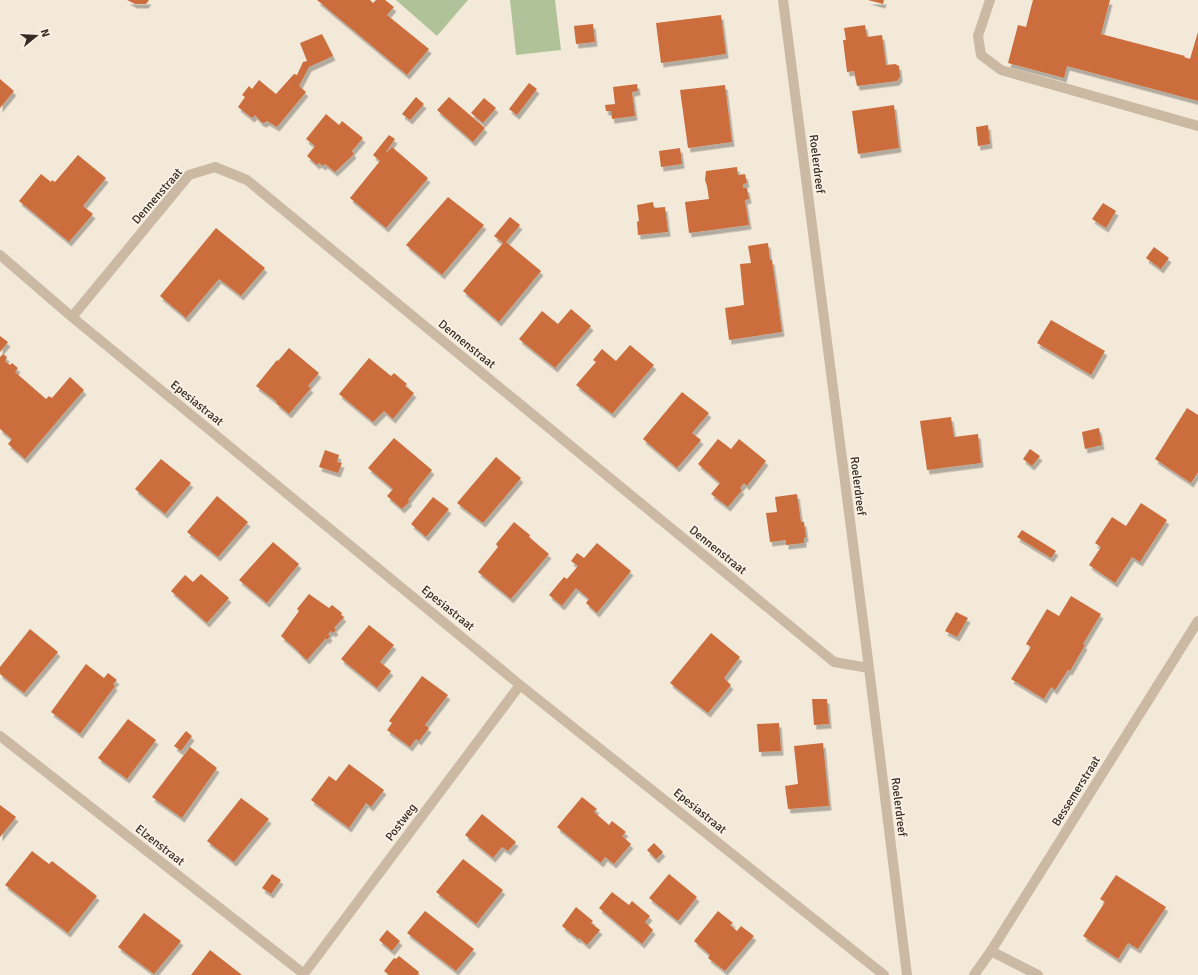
<svg xmlns="http://www.w3.org/2000/svg" width="1198" height="975" viewBox="0 0 1198 975" font-family="Signika,sans-serif">
<style>
.green{fill:#b0c298}
.building{fill:#cb6d3e;filter:url(#shadow)}
.lines{fill:none;stroke-linecap:round;stroke-linejoin:round}
.minor{stroke:#cbb9a4;stroke-width:10}
.labels{text-anchor:middle;stroke-width:3.5;stroke-linejoin:round;paint-order:stroke}
.street-label{font-size:12px;fill:#362c26;stroke:#faf2e5}
</style>
<defs>
<filter id="shadow"><feDropShadow dx="2.5" dy="4.5" stdDeviation="0" flood-color="#0004"/></filter>
</defs>
<rect width="100%" height="100%" fill="#f2e9d9"/>
<path class="green" d="M396,0H468L437,36Z
M510,0H555L561,50L516,55Z"/>
<path class="building" d="M127,0H149L146,4H135Z
M317,0H370L373,3L376,0H385L394,7L387,15L429,49L407,75Z
M868,0H884L883,4Z
M1033,0H1110L1101,34L1185,56L1184,57L1190,59L1198,32V101L1067,66L1064,78L1008,63L1018,25L1026,27Z
M721,15L726,54L661,63L656,23Z
M593,24L595,42L576,44L574,26Z
M865,25L867,37L882,35L886,65L895,64L899,66L900,77L897,81L857,86L854,71L847,72L843,40H846L844,28Z
M322,34L333,56L309,67L299,86L306,92L277,127L267,121L264,123L261,122L255,115L252,118L238,107L245,97L242,95L249,86L252,89L259,80L276,94L294,74L297,75L303,62L307,61L300,43Z
M0,79L14,91L0,108Z
M529,83L537,89L517,115L509,109Z
M637,84L638,91L632,92L635,116L612,119L611,111H606L605,105L615,104L613,87Z
M725,85L732,142L688,148L680,90Z
M416,97L424,104L410,120L402,114Z
M449,97L485,128L473,142L437,110Z
M484,98L496,108L483,123L471,113Z
M894,105L899,148L858,154L852,111Z
M326,114L339,125L342,121L363,138L352,151L354,154L335,172L325,164L323,166L319,163L317,165L307,156L315,146L306,139Z
M988,125L990,144L978,146L976,127Z
M389,135L395,139L386,152H387L392,147L428,178L386,228L350,198L380,161L373,155Z
M680,148L682,164L661,167L659,151Z
M78,155L106,178L83,206L93,214L69,242L19,201L41,174L51,182L52,180L55,182Z
M737,167L738,175L745,174L747,183L743,184V188H747L749,199L745,200L749,225L689,233L685,202L709,199L707,186L705,180L706,171Z
M448,197L484,225L442,275L406,245Z
M653,202L654,208L665,207L668,232L638,235L637,222L639,221L637,205Z
M1103,203L1116,211L1106,228L1092,219Z
M510,217L520,225L506,242L541,271L499,322L463,291L503,243L494,236Z
M216,228L265,268L241,296L219,279L186,318L160,296Z
M768,243L770,260H772L782,332L729,340L725,308L744,305L740,264L751,263L748,246Z
M1154,247L1169,258L1161,269L1146,258Z
M571,309L591,326L555,368L519,339L542,311L558,324Z
M1051,320L1105,351L1091,375L1037,343Z
M0,336L8,342L0,352Z
M630,345L654,365L612,414L576,385L596,362L593,360L602,349L616,361Z
M289,348L319,373L308,386L311,388L289,414L276,403L277,402L256,386L277,360L278,361Z
M3,354L7,357L5,361L10,365L12,363L18,368L15,372L46,399L49,396L52,398L70,377L84,390L25,459L8,444L12,439L0,429V357Z
M369,358L391,376L394,373L407,384L405,386L414,393L393,419L384,411L373,422L339,394Z
M682,392L709,413L692,433L701,440L677,468L643,439Z
M1187,408L1198,415V472L1191,483L1155,459Z
M951,417L954,437L978,434L981,463L927,470L920,421Z
M1099,428L1102,445L1085,449L1082,432Z
M394,438L432,470L408,500L410,501L402,509L387,496L393,489L368,468Z
M718,439L731,449L739,439L766,461L747,486L744,483L740,488L742,490L728,507L711,494L720,483L698,464Z
M1030,449L1040,456L1032,466L1023,459Z
M325,450L339,455L337,462L342,463L338,473L319,467Z
M496,457L521,478L483,523L457,503Z
M161,459L191,483L165,514L135,489Z
M797,494L801,522H804L806,537L804,538V543L786,545V540L770,542L766,513L777,512L775,497Z
M217,496L248,522L218,557L187,532Z
M433,497L449,509L426,537L411,524Z
M1141,503L1167,520L1140,562L1132,557L1115,583L1089,565L1101,547L1095,543L1112,517L1126,526Z
M514,522L530,535L529,537L549,554L511,599L478,572L498,547L496,544Z
M1022,530L1056,551L1051,558L1017,537Z
M273,542L299,564L267,603L239,580Z
M597,543L631,571L597,613L586,603L589,599L576,588L562,606L549,595L564,577L567,579L578,566L571,561L577,553L584,558Z
M201,574L229,598L207,623L171,591L185,575L193,582Z
M309,594L329,608L332,605L342,613L341,615L344,617L334,628L336,630L333,633L331,631L328,634L330,636L327,640L326,638L307,660L299,653V652L281,636L299,611L297,609Z
M1071,596L1101,614L1083,644L1085,645L1070,671L1068,670L1055,690L1051,687L1044,699L1011,679L1031,647L1026,644L1047,609L1059,616Z
M956,612L968,618L957,637L945,631Z
M369,625L394,645L380,662L391,671L377,688L341,659Z
M30,629L58,652L24,693L0,674V667Z
M711,633L740,657L724,678L731,685L708,713L670,683Z
M86,664L104,678L108,673L117,680L113,684L115,686L80,734L51,712Z
M422,676L448,695L425,725L429,728L419,741L416,739L410,747L387,730L392,723L389,721Z
M812,699H827L829,724L814,725Z
M128,719L156,740L127,779L98,758Z
M779,723L781,751L759,752L757,724Z
M186,731L192,736L181,751L174,746Z
M823,743L829,806L788,809L785,786L798,784L794,746Z
M190,747L217,768L182,818L152,797Z
M349,764L384,790L371,807L366,803L349,828L311,800L329,776L336,781Z
M582,797L597,809L594,812L609,825L612,821L626,832L622,836L631,844L614,864L605,857L601,863L557,827Z
M241,798L269,819L234,862L207,841Z
M0,805L16,817L0,837Z
M482,814L516,842L508,851L502,847L493,858L465,835Z
M654,843L663,852L656,859L647,850Z
M32,851L49,864L52,861L97,896L68,933L5,885Z
M463,859L503,890L476,924L436,892Z
M272,874L281,880L271,894L262,888Z
M669,874L697,897L678,921L649,898Z
M1116,875L1166,907L1138,949L1128,943L1118,959L1083,936L1105,902L1100,899Z
M612,892L629,905L632,901L650,916L645,922L653,930L642,944L599,908Z
M576,907L593,921L591,923L600,930L587,945L579,938L578,939L562,926Z
M425,911L474,949L456,971L407,933Z
M718,911L733,923L730,925L737,931L741,926L754,936L725,971L708,958L710,955L694,941Z
M144,913L181,941L154,974L118,947Z
M387,930L400,941L392,951L379,940Z
M210,950L242,975H191Z
M399,956L419,972L418,974L419,975H389L384,971L394,958L396,959Z"/>
<g class="lines">
<path class="minor" d="M783,0L869,668L907,975
M990,0L978,36L981,55L1001,70L1198,126
M0,255L72,317L520,685L884,975
M72,317L189,175L215,167L247,180L834,662L869,668
M0,736L304,974
M991,951L1038,975
M303,975L520,685
M974,975L991,951L1198,621"/>
</g>
<g class="labels">
<g class="street-label">
<text transform="translate(817 164) rotate(83)" y="4">Roelerdreef</text>
<text transform="translate(157 196) rotate(-49)" y="4">Dennenstraat</text>
<text transform="translate(467 344) rotate(39)" y="4">Dennenstraat</text>
<text transform="translate(197 403) rotate(39)" y="4">Epesiastraat</text>
<text transform="translate(858 486) rotate(83)" y="4">Roelerdreef</text>
<text transform="translate(718 550) rotate(39)" y="4">Dennenstraat</text>
<text transform="translate(448 608) rotate(39)" y="4">Epesiastraat</text>
<text transform="translate(1076 791) rotate(-58)" y="4">Bessemerstraat</text>
<text transform="translate(899 807) rotate(83)" y="4">Roelerdreef</text>
<text transform="translate(700 811) rotate(39)" y="4">Epesiastraat</text>
<text transform="translate(401 822) rotate(-53)" y="4">Postweg</text>
<text transform="translate(160 845) rotate(38)" y="4">Elzenstraat</text>
</g>
</g>
<g transform="translate(36 36) rotate(72)" stroke="#faf2e5" stroke-width="3" paint-order="stroke">
<path d="M0-3L7 15L0 10L-7 15Z" fill="#362c26"/>
<text y="-6" font-size="11" font-weight="bold" text-anchor="middle" fill="#362c26">N</text>
</g>
</svg>
